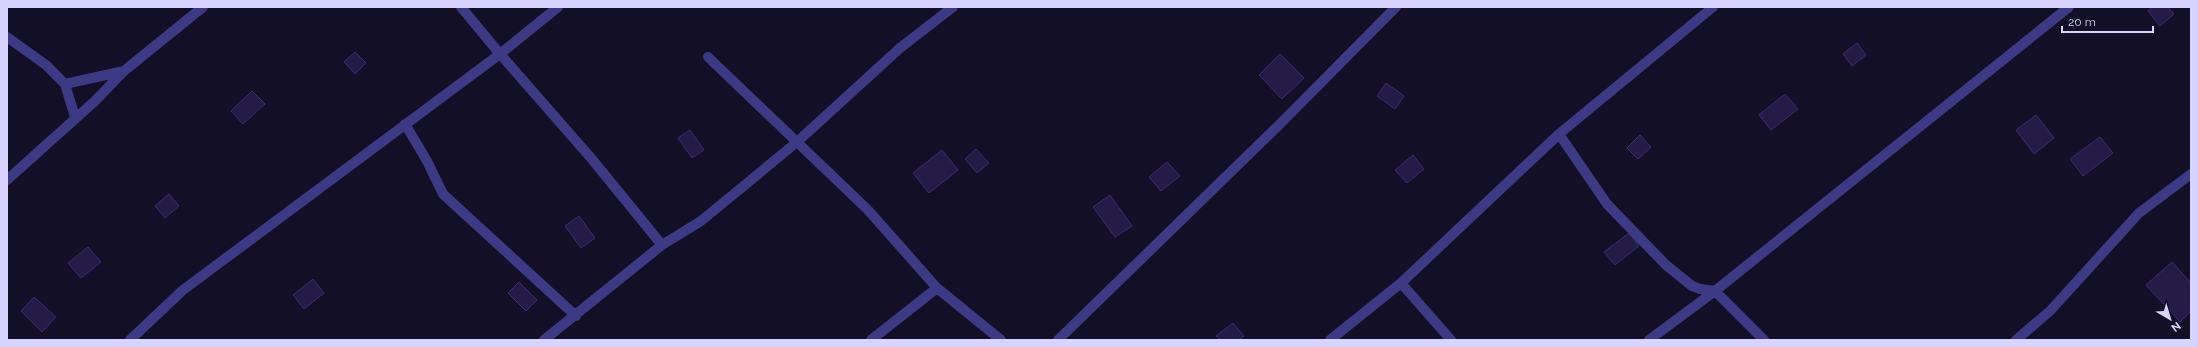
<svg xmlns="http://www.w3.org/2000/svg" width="2198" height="347" viewBox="0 0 2198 347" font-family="Raleway,sans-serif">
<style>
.building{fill:#241b47;stroke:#3b2d73}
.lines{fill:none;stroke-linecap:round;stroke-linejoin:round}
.minor{stroke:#3d3a85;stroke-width:10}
</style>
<rect width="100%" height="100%" fill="#130f26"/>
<path class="building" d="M2153,7H2168L2174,14L2160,26L2148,11Z
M1857,43L1866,55L1852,66L1843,54Z
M355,52L366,63L355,74L344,62Z
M1280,54L1304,78L1282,99L1259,75Z
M1386,83L1404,96L1395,109L1377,96Z
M252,91L265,104L243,124L231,111Z
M1785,94L1798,109L1771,130L1759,115Z
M2036,115L2054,138L2034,154L2016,130Z
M690,130L704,150L692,158L678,138Z
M1640,135L1651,147L1638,159L1627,148Z
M2100,137L2113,153L2083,176L2070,159Z
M976,149L989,163L977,173L965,159Z
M942,150L958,170L929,193L913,173Z
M1413,155L1424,169L1407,183L1395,170Z
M1167,162L1180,176L1161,191L1149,177Z
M169,194L179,206L165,218L155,206Z
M1110,195L1132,226L1115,237L1093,207Z
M579,216L595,238L581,248L565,226Z
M1629,233L1639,246L1615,265L1604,252Z
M88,247L101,262L81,278L68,263Z
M2172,262L2191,283V311L2180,322L2146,285Z
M313,279L324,293L304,309L293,295Z
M519,282L537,300L526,311L508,293Z
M34,297L56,317L42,332L21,311Z
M1233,323L1244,336L1239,340H1220L1216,336Z"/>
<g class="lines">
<path class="minor" d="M461,7L500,54L591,158L662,245
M7,37L46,65L65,84L75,117
M708,57L868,210L937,288L1001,340
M65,84L124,71
M405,124L427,161L443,194L576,316
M1559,134L1607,204L1666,265L1692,286L1700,289L1715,291L1764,340
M7,180L95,101L124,71L203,7
M1401,283L1451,340
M130,340L183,290L500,54L558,7
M544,340L662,245L701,221L797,142L900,48L953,7
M871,340L937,288
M1058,340L1278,126L1396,7
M1330,340L1401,283L1559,134L1713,7
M1649,340L1715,291L2069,7
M2016,340L2050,311L2139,213L2191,174"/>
</g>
<rect width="2198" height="347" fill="none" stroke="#d9d4ff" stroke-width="16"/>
<g transform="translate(2170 319) rotate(142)" stroke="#130f26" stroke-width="3" paint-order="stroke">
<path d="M0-3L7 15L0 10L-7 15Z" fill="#d9d4ff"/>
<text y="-6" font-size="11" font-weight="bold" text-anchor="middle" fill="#d9d4ff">N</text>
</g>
<path d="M2062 26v6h91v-6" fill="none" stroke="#d9d4ff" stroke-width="2"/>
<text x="2068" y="26" font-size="12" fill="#d9d4ff" stroke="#130f26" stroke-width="3" paint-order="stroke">20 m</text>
</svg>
